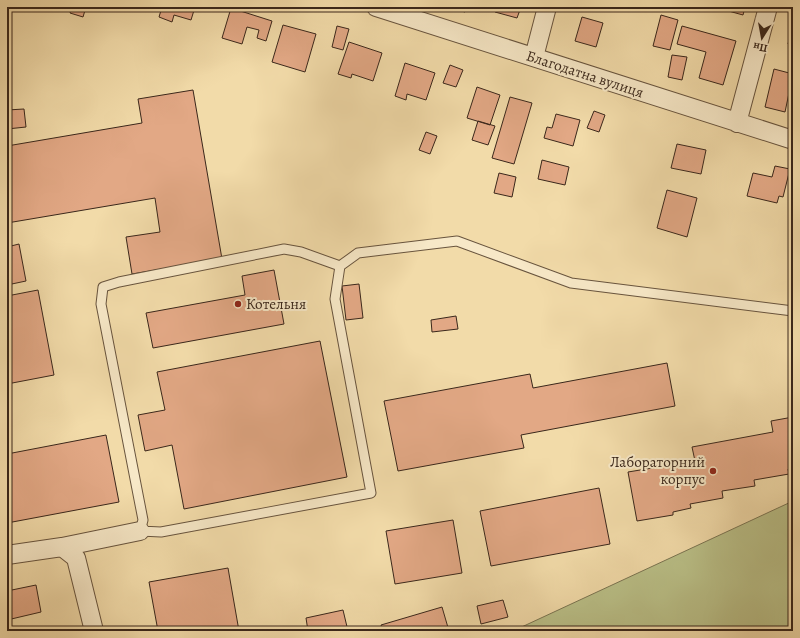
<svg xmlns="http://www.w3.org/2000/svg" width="800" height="638" viewBox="0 0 800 638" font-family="Alegreya,serif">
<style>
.green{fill:#bac088;stroke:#7a7452}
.building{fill:#e2a885;stroke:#3a271b}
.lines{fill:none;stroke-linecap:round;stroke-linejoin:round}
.lane-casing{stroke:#68543e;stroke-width:11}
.street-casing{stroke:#68543e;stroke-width:20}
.lane{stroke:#f7e8c7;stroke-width:9}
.street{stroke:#f7e8c7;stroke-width:18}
.poi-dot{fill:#8f2418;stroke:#f7e8c7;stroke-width:1.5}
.labels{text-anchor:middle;stroke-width:4;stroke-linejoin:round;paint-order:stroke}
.street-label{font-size:15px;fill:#3a271b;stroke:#f7e8c7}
.poi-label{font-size:15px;fill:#3a271b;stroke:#f7e8c7;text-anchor:start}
</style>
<rect width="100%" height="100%" fill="#f2dba9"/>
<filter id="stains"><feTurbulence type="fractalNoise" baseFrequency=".005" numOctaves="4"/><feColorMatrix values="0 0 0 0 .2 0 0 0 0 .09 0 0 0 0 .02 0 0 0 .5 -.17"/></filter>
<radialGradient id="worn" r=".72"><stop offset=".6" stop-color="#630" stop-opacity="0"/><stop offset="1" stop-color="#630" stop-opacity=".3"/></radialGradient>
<path class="green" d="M793,501V631H513Z"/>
<path class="building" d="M72,7H86L83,17L70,13Z
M162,7H195L191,20L174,15L172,22L159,17Z
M447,7H467L465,12Z
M496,7H521L517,18L495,12Z
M714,7H745L743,15Z
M231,8L272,21L266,41L257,38L259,30L247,27L242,44L222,38Z
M661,15L678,20L670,50L653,46Z
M582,17L603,23L596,47L575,41Z
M283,25L316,34L305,72L272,62Z
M337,26L349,29L343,50L332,47Z
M682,26L736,41L723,85L699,78L706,52L677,44Z
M791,32L793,33V45L788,44Z
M349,42L382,53L373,81L352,74L351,78L338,74Z
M672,55L687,57L682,80L668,77Z
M405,63L435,73L426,100L407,94L406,100L395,96Z
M450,65L463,70L456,87L443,83Z
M774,69L793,74L785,112L765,107Z
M477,87L500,95L490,125L467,118Z
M193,90L222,259L132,274L126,237L160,232L155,198L7,223V146L142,123L138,99Z
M510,97L532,103L514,164L492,158Z
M24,109L26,127L7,129V110Z
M594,111L605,115L599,132L587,128Z
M556,114L580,120L573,146L544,138L547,127L552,128Z
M478,121L495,126L488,145L472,140Z
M426,132L437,136L430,154L419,150Z
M677,144L706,150L701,174L671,168Z
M542,160L569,167L565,185L538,179Z
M775,166L790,169L783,197L779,196L777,203L747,196L753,173L772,177Z
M499,173L516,177L512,197L494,193Z
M667,190L697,198L687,237L657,228Z
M19,244L26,281L7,285V247Z
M274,270L284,324L153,348L146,313L245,295L242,276Z
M359,284L363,318L346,320L342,286Z
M38,290L54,375L7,384V296Z
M456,316L458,329L432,332L431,320Z
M320,341L347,477L184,509L172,445L145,451L138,415L165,410L157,372Z
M667,363L675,406L521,435L524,448L398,471L384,401L530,374L533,388Z
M793,417V468L788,469L789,474L754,480L755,486L722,491L723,498L690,504L691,508L673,512V515L637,521L628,472L695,461L692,447L773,432L771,421Z
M106,435L119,502L7,523V454Z
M599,488L610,544L491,566L480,511Z
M453,520L462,573L395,584L386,531Z
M228,568L239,631H158L149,582Z
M36,585L41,612L7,620V591Z
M503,600L508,617L481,624L477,606Z
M442,607L449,631H383L381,625Z
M343,610L348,631H308L306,618Z"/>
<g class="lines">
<g class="lane-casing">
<path id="lane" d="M340,266L301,252L284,249L119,282L103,287L101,304L143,520L140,531L161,532L371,493L335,299L340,266L358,253L457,241L571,283L793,311"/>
</g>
<g class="street-casing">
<path id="street" d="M376,7L793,140
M534,57L547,7
M737,123L768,7
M62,547L76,558L94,631
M7,555L62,547L140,531"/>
</g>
<use href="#lane" class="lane"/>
<use href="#street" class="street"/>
</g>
<g class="poi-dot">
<circle cx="238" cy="304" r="4"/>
<circle cx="713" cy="471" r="4"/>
</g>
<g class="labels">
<g class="street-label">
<text transform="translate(585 74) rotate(18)" y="5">Благодатна вулиця</text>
</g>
<g class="poi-label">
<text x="246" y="309">Котельня</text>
<text x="705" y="467" text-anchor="end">Лабораторний<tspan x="705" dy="17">корпус</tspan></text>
</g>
</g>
<rect width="800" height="638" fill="none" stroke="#f2dba9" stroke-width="24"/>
<rect x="8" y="8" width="784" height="622" fill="none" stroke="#3a271b" stroke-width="2"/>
<rect x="12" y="12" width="776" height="614" fill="none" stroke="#3a271b"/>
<g transform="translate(762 38) rotate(191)" stroke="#f7e8c7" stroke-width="3" paint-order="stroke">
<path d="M0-3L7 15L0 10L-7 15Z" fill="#3a271b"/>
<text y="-6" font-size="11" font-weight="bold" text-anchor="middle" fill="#3a271b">Пн</text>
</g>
<rect width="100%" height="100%" filter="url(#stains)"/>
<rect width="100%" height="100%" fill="url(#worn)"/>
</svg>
